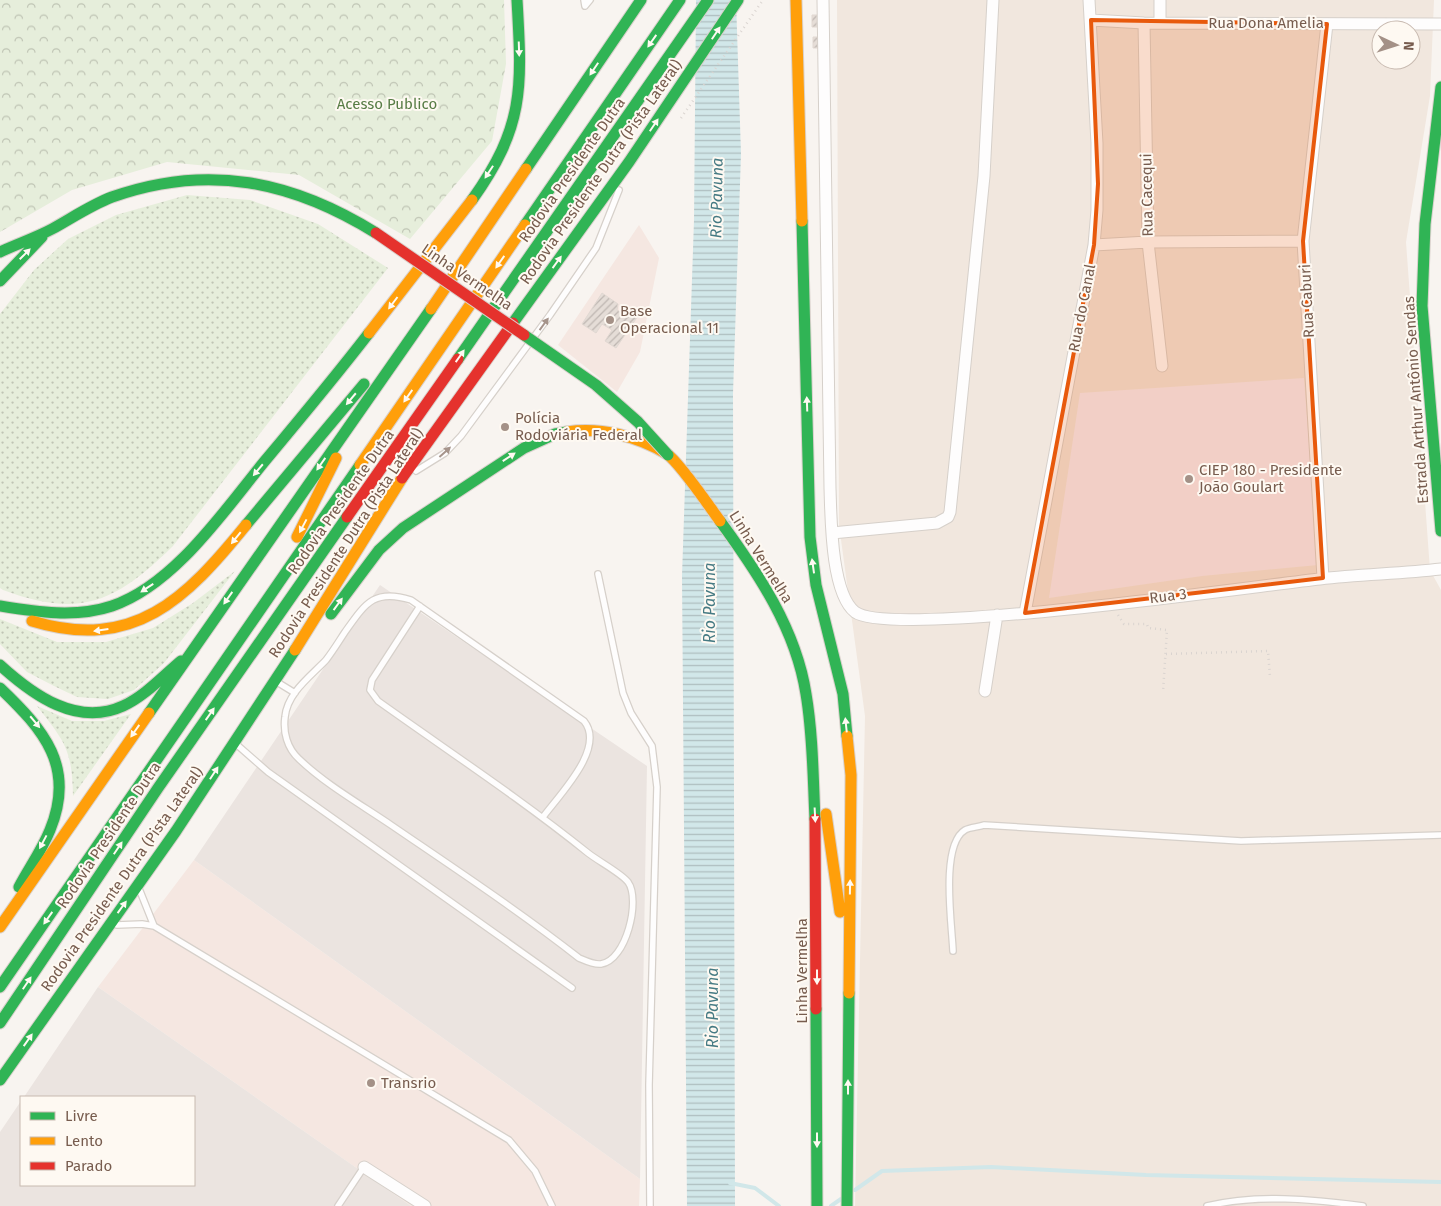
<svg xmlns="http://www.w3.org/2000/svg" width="1441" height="1206" viewBox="0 0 1441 1206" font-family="'Fira Sans',sans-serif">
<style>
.residential{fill:#f1e7de;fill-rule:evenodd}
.commercial{fill:#f5e7e1}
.industrial{fill:#ebe4e0}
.education{fill:#f5edf5}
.grass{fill:url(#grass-dots)}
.forest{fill:url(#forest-crowns)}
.water{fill:url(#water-rules)}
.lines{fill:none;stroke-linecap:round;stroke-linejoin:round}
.stream{stroke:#d1e7e9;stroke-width:4}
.building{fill:url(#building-hatch);stroke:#e1d8d2}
.lane-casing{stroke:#d6d0ca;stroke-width:8}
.street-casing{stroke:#d6d0ca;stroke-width:13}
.fast-casing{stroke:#d9d1cc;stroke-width:13}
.slow-casing{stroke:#d9d1cc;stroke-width:13}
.jam-casing{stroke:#d9d1cc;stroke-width:13}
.path{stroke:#dad4d0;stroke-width:2.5;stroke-dasharray:1 4;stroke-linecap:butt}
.lane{stroke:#fefdfd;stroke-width:5.5}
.street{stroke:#fefdfd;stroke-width:11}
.fast{stroke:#30b455;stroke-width:11}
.slow{stroke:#ff9f0a;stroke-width:11}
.jam{stroke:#e5322d;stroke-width:11}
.fast-bridge-casing{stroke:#d9d1cc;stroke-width:13;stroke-linecap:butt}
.jam-bridge-casing{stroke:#d9d1cc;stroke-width:13;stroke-linecap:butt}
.fast-bridge{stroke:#30b455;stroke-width:11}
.jam-bridge{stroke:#e5322d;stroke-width:11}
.oneway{fill:#fef9f2}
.oneway2{fill:#a6948b}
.marked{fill:#e8590c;fill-opacity:0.2;stroke:#e8590c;stroke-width:4;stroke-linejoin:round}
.poi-dot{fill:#a49187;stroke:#fef9f2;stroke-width:2}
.labels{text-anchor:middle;stroke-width:4;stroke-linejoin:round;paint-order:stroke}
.street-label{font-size:15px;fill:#775c4e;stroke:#fef9f2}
.park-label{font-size:15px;fill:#587d46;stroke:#fef9f2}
.poi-label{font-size:15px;fill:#775c4e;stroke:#fef9f2;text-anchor:start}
.water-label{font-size:16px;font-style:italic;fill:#457a83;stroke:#fef9f2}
</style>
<defs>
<pattern id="grass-dots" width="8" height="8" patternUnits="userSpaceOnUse" patternTransform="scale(1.25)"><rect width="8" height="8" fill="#e6eedb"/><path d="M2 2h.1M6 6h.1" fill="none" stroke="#bfc4b4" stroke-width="1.8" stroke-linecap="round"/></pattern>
<pattern id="forest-crowns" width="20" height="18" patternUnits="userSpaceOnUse" patternTransform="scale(1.25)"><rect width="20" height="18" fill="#e6eedb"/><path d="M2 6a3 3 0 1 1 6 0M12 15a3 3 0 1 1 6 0" fill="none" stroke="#bfc4b4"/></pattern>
<pattern id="water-rules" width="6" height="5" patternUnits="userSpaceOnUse" patternTransform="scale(1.25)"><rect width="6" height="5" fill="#d1e7e9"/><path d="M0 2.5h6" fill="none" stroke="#aebebf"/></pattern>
<pattern id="building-hatch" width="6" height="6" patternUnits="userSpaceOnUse" patternTransform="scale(1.25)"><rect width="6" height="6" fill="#e5ddd7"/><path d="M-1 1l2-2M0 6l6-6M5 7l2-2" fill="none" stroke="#beb6b1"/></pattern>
</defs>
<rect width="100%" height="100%" fill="#f8f4f0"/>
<path class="residential" d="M837,0H1434L1430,96L1406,242L1430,570L1441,590V1206H855L865,716L839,525ZM1381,30H1411V60H1381Z"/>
<path class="commercial" d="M639,225L659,258L640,352L617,392L558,345Z
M194,860L640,1179L639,1206H411L98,987Z"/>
<path class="industrial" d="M380,585L647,766L640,1179L194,860Z
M98,987L411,1206H0V1132L21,1101V1185H194V1097H24Z"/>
<path class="education" d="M1304,378L1318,565L1202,576L1049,598L1080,393Z"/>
<path class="grass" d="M187,195L250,200L318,224L388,268L173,546C116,602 81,619 3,590L0,588V314L34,270L68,239L116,215Z
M235,571L164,663L134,690L108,699L77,697L54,686L27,672L0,644V619L57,642H106L153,628L193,603Z
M37,706L72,721H104L131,714L73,796C72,749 65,742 37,706Z"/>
<path class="forest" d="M0,0H504L506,64L492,141L410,239L299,175L167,162L72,190L0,232Z"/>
<path class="water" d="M696,0H736L741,154L733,394L735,1206H687L682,576L694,220Z"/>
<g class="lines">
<path class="stream" d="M730,1183L755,1188L779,1206
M855,1190L882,1171L991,1167L1146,1175L1441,1182
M831,1206L841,1199"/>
</g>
<path class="building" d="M812,15H817V27H812Z
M813,37H818V48H813Z
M602,293L618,304L617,310L622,313L626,308L638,316L616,348L605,341L612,330L602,324L596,333L582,324Z"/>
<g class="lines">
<g class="lane-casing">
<path id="lane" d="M584,0L585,6L590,0
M416,471L445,453L461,436L550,315L596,248L619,190
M598,574L623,693L631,713L652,746L657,787L649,1085L650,1206
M420,606L372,680L370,690L378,701C448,751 521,799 588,853C598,861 621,873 628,882C641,900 626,961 601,964C594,965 586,961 579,958C519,911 454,868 391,825C360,804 325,784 299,759C287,748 283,732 285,717C287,693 311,676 326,660C333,651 339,641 345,632C365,604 374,588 411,600L584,721C606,748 560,794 543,817
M277,682L295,693
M236,744L268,772L572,988
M140,891L154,926
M117,925L142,924L154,926L509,1140L535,1171L552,1206
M953,951C952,925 940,845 965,830C970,827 979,827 984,825L1241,841L1441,835
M338,1206L364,1167
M1207,1206C1257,1194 1313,1199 1363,1206"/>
</g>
<g class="street-casing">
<path id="street" d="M823,0L830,488C831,518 831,593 855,612C891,639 1254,586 1320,579C1361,574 1401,574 1441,569
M1160,0V23
M1091,20L1144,23L1441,24
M1144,23L1148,242L1162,366
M1094,245L1148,242L1303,241
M832,533L937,523L948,517L950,512L984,176L993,0
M1323,578L1303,241L1327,24
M1025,613L1094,245L1097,210V143L1089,0
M985,691L997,615
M364,1167L425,1206"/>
</g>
<g class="fast-casing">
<path id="fast" d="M1441,87L1425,224L1422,306L1441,531
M526,169L641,0
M472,200C525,126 522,87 517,0
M802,221L810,537L816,585L843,694L847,736
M525,225L680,0
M0,252C17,244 35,238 52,229C72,218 91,205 112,197C208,163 292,181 376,233
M0,281L42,237
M513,323L629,162L738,0
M458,359L708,0
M720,521C758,573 796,629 806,694C813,735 813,778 815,819
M246,525L364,384
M0,606C37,612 76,618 112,606C174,585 224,511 264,462C300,419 335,377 369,333
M331,614L379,550L403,528L524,448L555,434L567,432
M0,665C33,695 77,727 123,706C145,696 163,676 181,661
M0,688C44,730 76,767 50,830C42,850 29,868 19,887
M149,713L431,309
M0,987L360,465
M816,1009L817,1206
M0,1023L158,788L347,517
M0,1080L176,831L295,650
M847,1206L849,993"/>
</g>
<g class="slow-casing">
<path id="slow" d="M796,0L802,221
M431,309L526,169
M369,333L472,200
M567,432C600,427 638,436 667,454C680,463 709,506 720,521
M360,465L525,225
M297,537L336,458
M32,621C134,652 186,599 246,525
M295,650L402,478
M847,736L851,775L849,993
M826,814L840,912
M0,927L149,713"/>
</g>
<g class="jam-casing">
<path id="jam" d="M402,478L513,323
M347,517L458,359
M815,819L816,1009"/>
</g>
<path class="path" d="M681,118L763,0
M1118,615L1124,624H1147L1148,628L1167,630L1163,692
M1166,654L1268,651L1270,677"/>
<use href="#lane" class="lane"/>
<use href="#street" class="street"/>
<use href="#fast" class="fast"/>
<use href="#slow" class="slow"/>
<use href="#jam" class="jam"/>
<g class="fast-bridge-casing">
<path id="fast-bridge" d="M524,335L596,385L638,422L668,455"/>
</g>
<g class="jam-bridge-casing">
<path id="jam-bridge" d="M376,233L524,335"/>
</g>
<use href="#fast-bridge" class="fast-bridge"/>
<use href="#jam-bridge" class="jam-bridge"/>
</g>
<defs><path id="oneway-solid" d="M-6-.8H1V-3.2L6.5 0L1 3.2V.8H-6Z" transform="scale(1.25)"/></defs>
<g class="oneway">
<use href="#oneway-solid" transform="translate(716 33) rotate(-56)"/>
<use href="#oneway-solid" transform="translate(652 41) rotate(125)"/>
<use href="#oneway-solid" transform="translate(519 49) rotate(88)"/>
<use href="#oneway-solid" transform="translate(594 69) rotate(124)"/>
<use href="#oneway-solid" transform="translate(654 125) rotate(-56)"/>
<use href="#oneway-solid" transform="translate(489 172) rotate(123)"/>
<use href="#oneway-solid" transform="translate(25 254) rotate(-45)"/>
<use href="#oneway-solid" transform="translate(500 262) rotate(125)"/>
<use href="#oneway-solid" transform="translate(557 262) rotate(-54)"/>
<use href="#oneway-solid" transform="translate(393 303) rotate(127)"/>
<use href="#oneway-solid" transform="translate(460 356) rotate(-55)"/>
<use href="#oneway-solid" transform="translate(408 396) rotate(125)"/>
<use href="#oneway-solid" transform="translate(351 399) rotate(130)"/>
<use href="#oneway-solid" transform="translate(807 404) rotate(-92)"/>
<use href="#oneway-solid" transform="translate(509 457) rotate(-33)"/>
<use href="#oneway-solid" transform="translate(321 464) rotate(125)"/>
<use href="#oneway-solid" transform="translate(258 470) rotate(130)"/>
<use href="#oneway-solid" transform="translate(303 526) rotate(118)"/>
<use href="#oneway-solid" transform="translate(236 538) rotate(129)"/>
<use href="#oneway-solid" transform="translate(813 566) rotate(-98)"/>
<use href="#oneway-solid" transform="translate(147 588) rotate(147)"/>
<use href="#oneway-solid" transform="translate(228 598) rotate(125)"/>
<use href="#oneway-solid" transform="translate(338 604) rotate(-54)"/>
<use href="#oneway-solid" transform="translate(101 630) rotate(172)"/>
<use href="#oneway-solid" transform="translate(210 714) rotate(-55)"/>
<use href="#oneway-solid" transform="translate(35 722) rotate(50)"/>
<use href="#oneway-solid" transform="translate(846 725) rotate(-96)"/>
<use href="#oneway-solid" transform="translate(135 731) rotate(125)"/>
<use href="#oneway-solid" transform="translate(214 773) rotate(-57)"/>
<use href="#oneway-solid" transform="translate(815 815) rotate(87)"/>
<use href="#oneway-solid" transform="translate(43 842) rotate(118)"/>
<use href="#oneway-solid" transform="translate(118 848) rotate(-56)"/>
<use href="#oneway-solid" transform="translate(850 887) rotate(-89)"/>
<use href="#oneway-solid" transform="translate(122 907) rotate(-54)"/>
<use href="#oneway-solid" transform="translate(48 918) rotate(125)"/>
<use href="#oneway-solid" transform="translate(817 977) rotate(90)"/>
<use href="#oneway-solid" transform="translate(27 983) rotate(-56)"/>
<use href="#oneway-solid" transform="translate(28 1040) rotate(-55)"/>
<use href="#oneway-solid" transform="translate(848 1087) rotate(-90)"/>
<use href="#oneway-solid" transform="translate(817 1140) rotate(90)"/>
</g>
<g class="oneway2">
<use href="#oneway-solid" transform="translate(544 324) rotate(-54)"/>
<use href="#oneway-solid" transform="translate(445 452) rotate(-42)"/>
</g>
<path class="marked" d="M1091,20L1327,24L1303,241L1323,578L1025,613L1094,245L1098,184Z"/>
<g class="poi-dot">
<circle cx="610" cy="320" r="5"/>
<circle cx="505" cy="427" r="5"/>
<circle cx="1189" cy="479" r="5"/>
<circle cx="371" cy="1083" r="5"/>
</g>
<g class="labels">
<g class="street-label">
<text x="1266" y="28">Rua Dona Amelia</text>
<text transform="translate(572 170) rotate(-55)" y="5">Rodovia Presidente Dutra</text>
<text transform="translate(601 172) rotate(-55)" y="5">Rodovia Presidente Dutra (Pista Lateral)</text>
<text transform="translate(1147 195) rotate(-91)" y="5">Rua Cacequi</text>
<text transform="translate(467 277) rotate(34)" y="5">Linha Vermelha</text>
<text transform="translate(1307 301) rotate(-93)" y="5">Rua Caburi</text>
<text transform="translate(1082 308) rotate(-79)" y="5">Rua do Canal</text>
<text transform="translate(1416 400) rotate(-94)" y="5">Estrada Arthur Antônio Sendas</text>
<text transform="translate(341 502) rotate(-55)" y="5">Rodovia Presidente Dutra</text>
<text transform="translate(346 543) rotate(-57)" y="5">Rodovia Presidente Dutra (Pista Lateral)</text>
<text transform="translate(761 557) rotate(58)" y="5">Linha Vermelha</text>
<text transform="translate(1168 596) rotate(-7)" y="5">Rua 3</text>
<text transform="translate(109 835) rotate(-56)" y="5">Rodovia Presidente Dutra</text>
<text transform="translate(122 879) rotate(-55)" y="5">Rodovia Presidente Dutra (Pista Lateral)</text>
<text transform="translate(802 971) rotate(-90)" y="5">Linha Vermelha</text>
</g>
<g class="park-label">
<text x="387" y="109">Acesso Publico</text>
</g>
<g class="poi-label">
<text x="620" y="316">Base<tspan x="620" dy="17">Operacional 11</tspan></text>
<text x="515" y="423">Polícia<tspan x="515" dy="17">Rodoviária Federal</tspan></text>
<text x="1199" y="475">CIEP 180 - Presidente<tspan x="1199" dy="17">João Goulart</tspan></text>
<text x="381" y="1088">Transrio</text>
</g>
<g class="water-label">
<text transform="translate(716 198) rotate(-89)" y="6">Rio Pavuna</text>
<text transform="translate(709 603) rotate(-90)" y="6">Rio Pavuna</text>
<text transform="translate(712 1008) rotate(-90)" y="6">Rio Pavuna</text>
</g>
</g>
<rect x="20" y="1096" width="175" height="90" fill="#fef9f2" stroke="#c8bab0"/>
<rect x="30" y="1112" width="25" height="8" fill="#30b455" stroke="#c8bab0"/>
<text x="65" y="1121" font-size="15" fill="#775c4e">Livre</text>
<rect x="30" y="1137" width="25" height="8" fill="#ff9f0a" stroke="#c8bab0"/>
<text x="65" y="1146" font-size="15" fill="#775c4e">Lento</text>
<rect x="30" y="1162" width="25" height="8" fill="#e5322d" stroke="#c8bab0"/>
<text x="65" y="1171" font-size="15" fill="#775c4e">Parado</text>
<g transform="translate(1396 45) rotate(94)"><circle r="24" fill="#fef9f2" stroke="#c8bab0"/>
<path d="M0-4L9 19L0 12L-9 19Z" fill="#a49187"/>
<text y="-8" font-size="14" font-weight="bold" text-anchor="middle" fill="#775c4e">N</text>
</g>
</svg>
